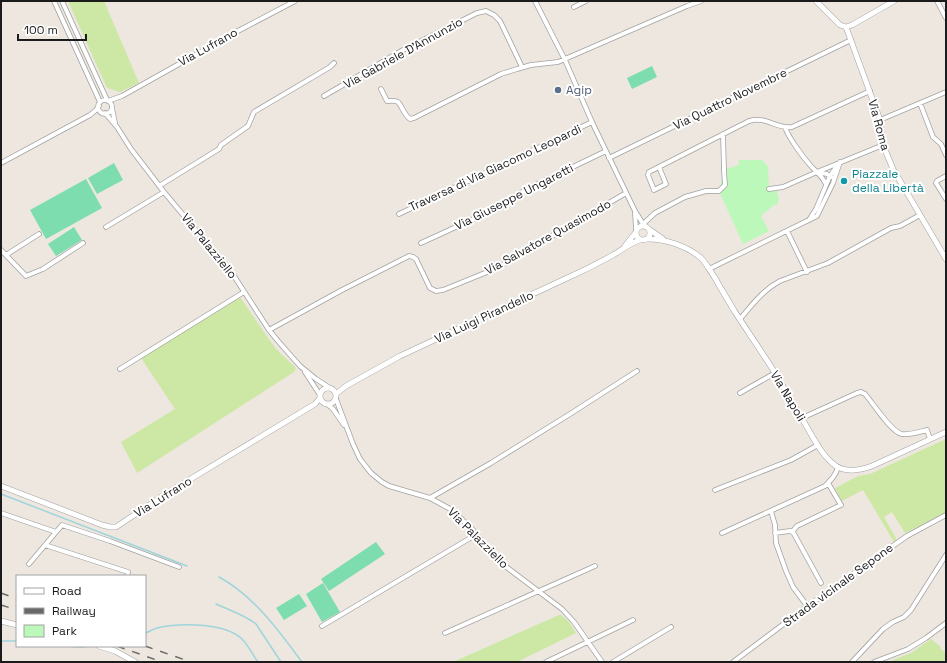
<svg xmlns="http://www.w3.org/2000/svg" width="947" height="663" viewBox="0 0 947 663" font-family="'Space Grotesk',sans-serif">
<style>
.grass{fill:#cde8a5}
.park{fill:#bdf8bb}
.pitch{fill:#7dddae}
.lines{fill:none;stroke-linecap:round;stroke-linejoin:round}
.stream{stroke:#a0d4db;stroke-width:1.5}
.minor-casing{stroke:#a2a2a2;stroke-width:5.5}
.tertiary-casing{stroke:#a2a2a2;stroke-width:6}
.minor{stroke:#fff;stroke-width:4}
.tertiary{stroke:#fff;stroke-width:5}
.rail{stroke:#696969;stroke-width:1.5;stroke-dasharray:8 8;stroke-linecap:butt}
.service-dot{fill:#5c6f8a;stroke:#fff;stroke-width:1.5}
.culture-dot{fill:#0f9aa8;stroke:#fff;stroke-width:1.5}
.labels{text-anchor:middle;stroke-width:4;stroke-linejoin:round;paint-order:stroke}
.street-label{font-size:12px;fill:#1b1b1b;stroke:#fff}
.service-label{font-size:12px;fill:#4e5e75;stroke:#fff;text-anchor:start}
.culture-label{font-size:12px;fill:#0d838f;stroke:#fff;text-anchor:start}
</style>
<rect width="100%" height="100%" fill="#ede7e0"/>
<path class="grass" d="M68,1H104L139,83L120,92L107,88Z
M240,297L268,338L277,350L296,368L294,372L137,473L121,442L175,409L141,358Z
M946,439V512L924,524L905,533L892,512L884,517L897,540L894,542L863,490L842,501L835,488L858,476L870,474Z
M559,615H561L569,622L576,633L517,662H453Z
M931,639L941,647L940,648L946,653V660L942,662H895L893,660L911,653Z"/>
<path class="park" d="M739,160H762L768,166L769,188H776L779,199L777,206L775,204L761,216L769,231L743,244L719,191L724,170L739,165Z"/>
<path class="pitch" d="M652,66L657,77L632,89L627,78Z
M114,163L123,180L97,194L88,178Z
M86,179L102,208L46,239L30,210Z
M74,227L82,240L56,256L48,244Z
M376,542L385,554L329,591L321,579Z
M323,583L340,612L322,622L306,594Z
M299,594L307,606L284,620L276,608Z"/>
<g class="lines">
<path class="stream" d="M1,494L187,566
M219,577C254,596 278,630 302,662
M216,604C229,610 245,615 256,624L281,662
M145,633C149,632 153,629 157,628C179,623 224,622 242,639C249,646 252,654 258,662
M1,641H17
M64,646L81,647L90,646"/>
<g class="minor-casing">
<path id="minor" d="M54,1L100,102
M62,1L107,100
M535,1L565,60L592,122L635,211L643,224L646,227
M937,1L946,18
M574,7L586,1
M381,89L387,101C390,101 395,100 398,102C402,106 404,115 410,119L414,118L501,74L517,69L531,65L558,62L687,6L701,1
M324,96L403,50L477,13L486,11L494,15L500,21L522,67
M98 107a7 7 0 1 1 14 0a7 7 0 1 1-14 0Z
M108,101L122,96L236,32L295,1
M920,103L933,137L941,144L946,155
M112,108L115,123
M105,113L117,127L131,149L164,192L234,276L269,330L278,341L300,366L316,379L330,388
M880,120L946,92
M785,127C788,137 803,157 810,165C817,173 821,174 826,184
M609,158L851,40
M1,163L90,115L96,110L99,106
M659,167L666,184L654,190L648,175L649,172L749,121C768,116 775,129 792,127L870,91
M817,172L827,174L831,177
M946,176L937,181L936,183L946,199
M159,186L219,149L221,145L248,126L254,112L330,67L334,63
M769,189L783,187L817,172L883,145
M635,213L636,230
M399,214L592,122
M809,220L816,209L830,176L837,166
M641,226L655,213L685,197L706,191H719L725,185L724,170L723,134
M106,227L164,192
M787,231L807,272
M421,243L482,215L506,203L525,190L606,151
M1,250L26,276L43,269L83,243
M6,255L39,234
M709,269L817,216L833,183L840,162
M740,319C752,305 763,290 780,281L828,263L891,228L900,226L920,215
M269,330L342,290L409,256L413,257L416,259L430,288L436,291L443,290L497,268L626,193
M120,369L244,292
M305,372L320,395
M740,393L775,373
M336,399L353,444L360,459L371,473L382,482L389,486L430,498L452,510L473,530L492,553L501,563L562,609L574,622L602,662
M327,404L333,409L344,425
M802,418L857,393L861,392L865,394C873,403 891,432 902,434C910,435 919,432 927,430L930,439
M715,490L791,460L818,445
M430,498L491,463L570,414L637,371
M771,511L775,525L776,543L786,571L793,587L805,603L809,605
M1,513L56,532
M792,532L797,526L841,505L828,483
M722,533L825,486C831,480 836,475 838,467
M775,533L790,531L793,532L821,583
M45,545L128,572L127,576
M29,564L62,525L110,541L179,567
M322,626L477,534
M445,633L595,566
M546,662L633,620
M613,662L671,627
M733,662L809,605L907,536L946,515
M852,662L883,629L893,622L904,617L911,610L946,555
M874,662L908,649L926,638L946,623"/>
</g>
<g class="tertiary-casing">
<path id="tertiary" d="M816,1L840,25L846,27
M846,27L880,120L883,145L893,169L946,259
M846,27L852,25L894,1
M636 233a7 7 0 1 1 14 0a7 7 0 1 1-14 0Z
M650,230L663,239
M648,239C666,239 687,246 701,258C707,264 710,271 715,278C721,289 728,300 735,312C748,332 762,352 775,373C784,387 792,403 801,417C811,433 821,456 836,466C847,473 861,470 872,466L946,432
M625,246L636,232
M320 396a8 8 0 1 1 16 0a8 8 0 1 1-16 0Z
M336,394L346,386L400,356L565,279C581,272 597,264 613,255C622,250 630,243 640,240
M1,486L102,525L110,527H116L164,495L315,404L320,398
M1,621L17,625
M99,646L115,651L135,662"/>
</g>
<use href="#minor" class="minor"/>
<use href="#tertiary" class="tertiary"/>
<path class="rail" d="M1,593L17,599
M1,605L17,610
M117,646L162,662
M145,646L191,662
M945,662H946"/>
</g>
<circle class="service-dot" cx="558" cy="90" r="4"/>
<circle class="culture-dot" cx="844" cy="181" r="4"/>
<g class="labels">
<g class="street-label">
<text transform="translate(208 47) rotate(-29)" y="4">Via Lufrano</text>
<text transform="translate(403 53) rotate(-29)" y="4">Via Gabriele D'Annunzio</text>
<text transform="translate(730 99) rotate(-26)" y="4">Via Quattro Novembre</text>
<text transform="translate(879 125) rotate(75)" y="4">Via Roma</text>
<text transform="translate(495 168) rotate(-25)" y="4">Traversa di Via Giacomo Leopardi</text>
<text transform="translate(514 197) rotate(-27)" y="4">Via Giuseppe Ungaretti</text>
<text transform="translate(548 237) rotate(-29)" y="4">Via Salvatore Quasimodo</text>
<text transform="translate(209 246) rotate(51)" y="4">Via Palazziello</text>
<text transform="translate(484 317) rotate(-25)" y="4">Via Luigi Pirandello</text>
<text transform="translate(788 396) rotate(59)" y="4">Via Napoli</text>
<text transform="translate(163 497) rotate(-32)" y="4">Via Lufrano</text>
<text transform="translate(478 538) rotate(45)" y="4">Via Palazziello</text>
<text transform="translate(838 585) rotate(-36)" y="4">Strada vicinale Sepone</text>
</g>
<g class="service-label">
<text x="566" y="94">Agip</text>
</g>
<g class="culture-label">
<text x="852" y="178">Piazzale<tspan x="852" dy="14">della Libertà</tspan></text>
</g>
</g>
<rect width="947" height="663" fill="none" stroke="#1b1b1b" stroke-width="4"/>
<rect x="16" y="575" width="130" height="72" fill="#ffffff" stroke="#a4a4a4"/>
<rect x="24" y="588" width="20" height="6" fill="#ffffff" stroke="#a4a4a4"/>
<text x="52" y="595" font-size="12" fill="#1b1b1b">Road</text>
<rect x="24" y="608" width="20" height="6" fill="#696969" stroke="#a4a4a4"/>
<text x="52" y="615" font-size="12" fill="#1b1b1b">Railway</text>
<rect x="24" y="625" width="20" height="12" fill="#bdf8bb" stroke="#a4a4a4"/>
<text x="52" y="635" font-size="12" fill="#1b1b1b">Park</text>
<path d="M18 34v6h68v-6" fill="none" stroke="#1b1b1b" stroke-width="2"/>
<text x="24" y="34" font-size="12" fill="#1b1b1b" stroke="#ffffff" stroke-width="3" paint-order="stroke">100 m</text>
</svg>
